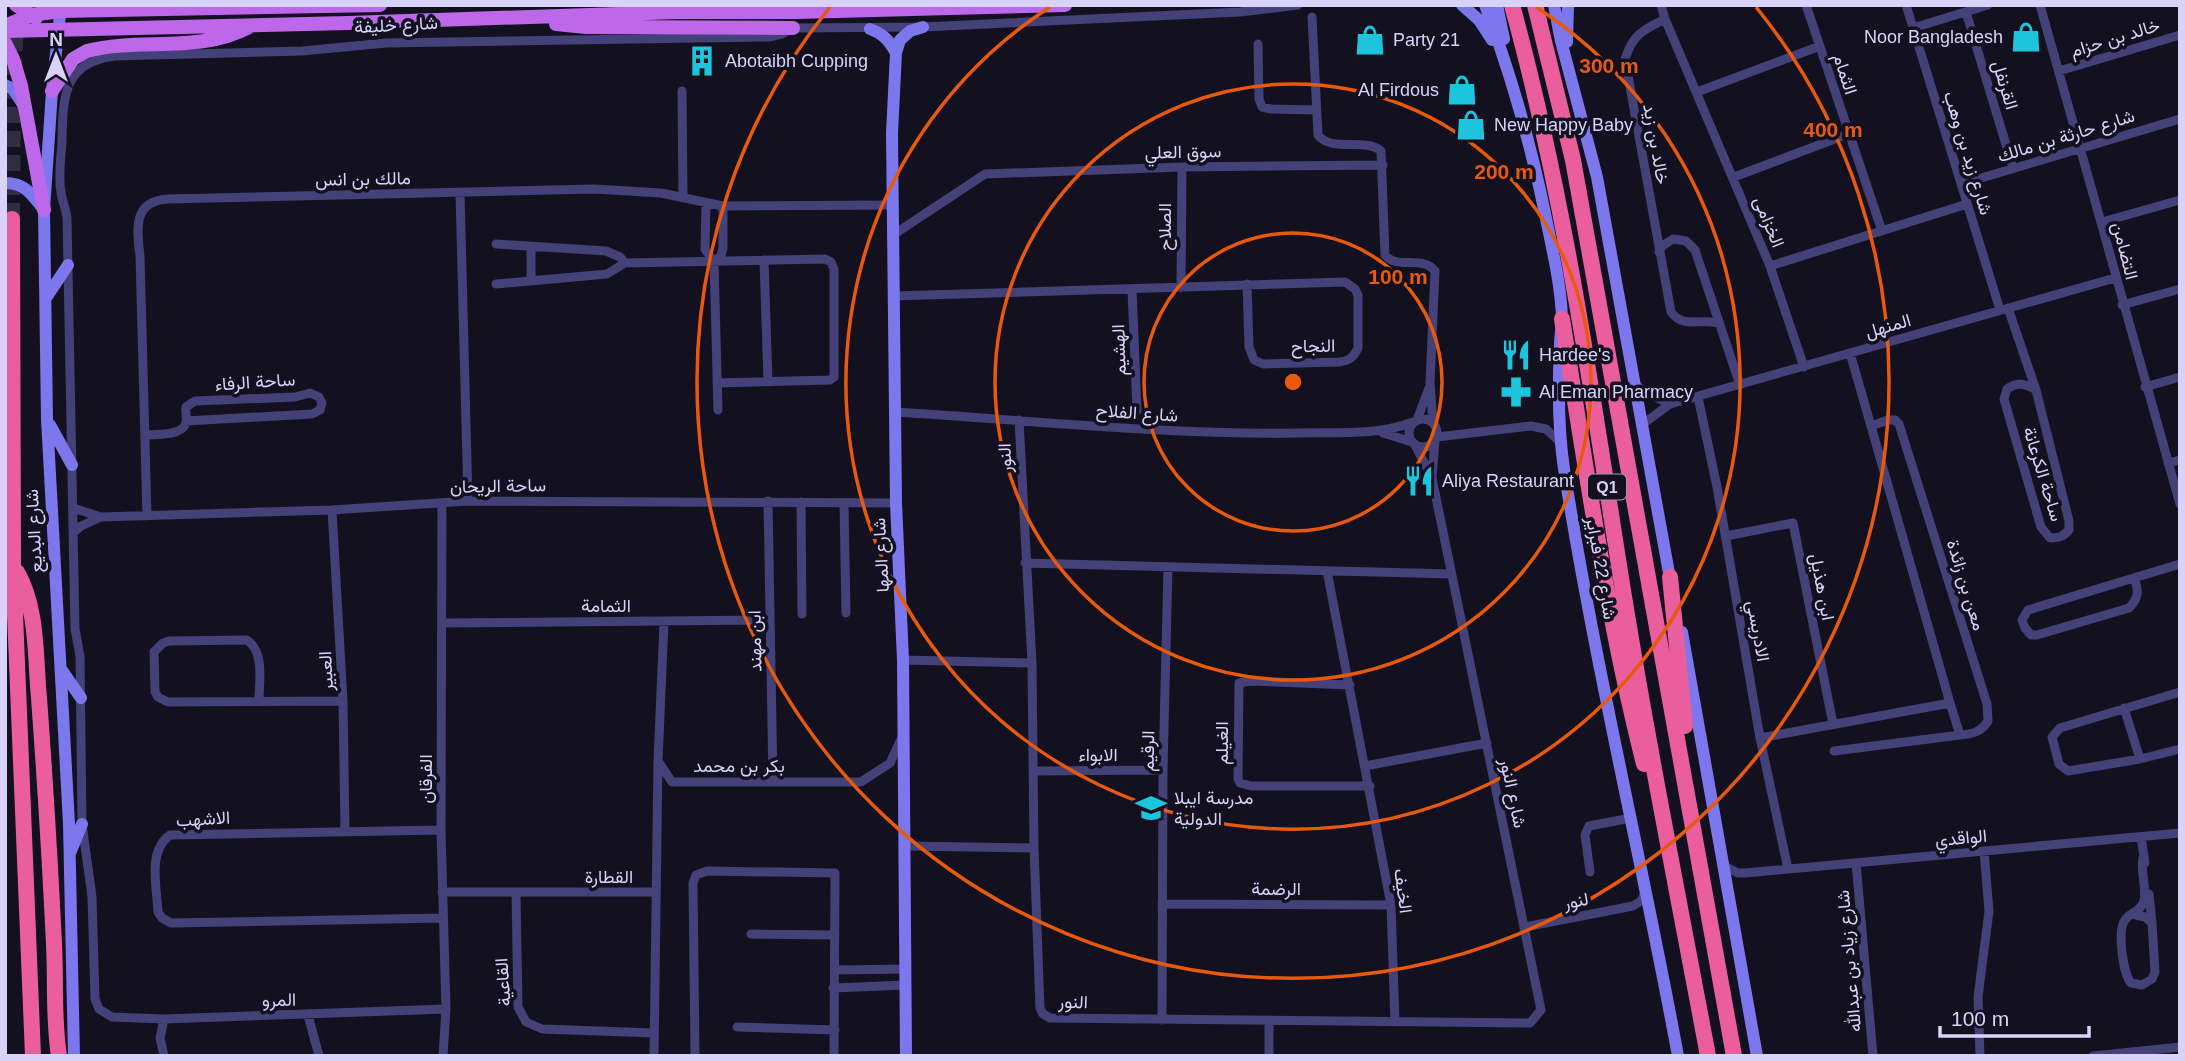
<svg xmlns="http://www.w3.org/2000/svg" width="2185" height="1061" viewBox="0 0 2185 1061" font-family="Helvetica,Vazirmatn,sans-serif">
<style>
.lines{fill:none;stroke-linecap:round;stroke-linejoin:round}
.highway-tunnel{stroke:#312d40;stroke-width:16;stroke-dasharray:16 8;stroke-linecap:butt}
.street{stroke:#444078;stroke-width:9}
.secondary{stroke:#7c77ed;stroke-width:12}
.primary{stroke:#bd68eb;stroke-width:14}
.highway{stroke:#ea5e9e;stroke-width:16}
.ring{fill:none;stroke:#e8590c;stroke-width:3.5}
.labels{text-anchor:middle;stroke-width:7;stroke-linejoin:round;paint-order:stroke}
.shield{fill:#13101f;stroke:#9e98b8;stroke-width:2}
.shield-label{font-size:16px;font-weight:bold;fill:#d9d3f9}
.street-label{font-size:18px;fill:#d9d3f9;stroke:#13101f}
.poi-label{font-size:18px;fill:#d9d3f9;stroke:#13101f;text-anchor:start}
.centre{fill:#e8590c;stroke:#13101f;stroke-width:3.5}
.ring-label{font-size:21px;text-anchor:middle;font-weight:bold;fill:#e8590c;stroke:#13101f;stroke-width:7;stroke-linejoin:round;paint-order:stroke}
</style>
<rect width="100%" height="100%" fill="#13101f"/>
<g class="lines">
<path class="highway-tunnel" d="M12,219L13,100L16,18"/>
<path class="street" d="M1661,5L1665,19L1770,266L1804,367
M1806,5L1882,231
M1906,5L2000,310
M2040,5L2180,504
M1966,12L2013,168
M1312,17L1318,135C1332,153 1364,137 1381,151L1385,255C1397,270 1423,255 1435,271L1430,383L1433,423
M1665,19C1643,30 1633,34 1625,59L1671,312C1683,329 1701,318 1718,323
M1913,28L1988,5
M1258,44L1259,99L1262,107L1271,109L1316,110
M2059,71L2180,35
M682,91L683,196
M1697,92L1820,46
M1734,177L1848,134
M1961,184L2180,119
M460,193L468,501
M706,203L705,249L714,262L718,410
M2102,222L2180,200
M893,235L985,174L1182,167L1383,165
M496,244L606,251L620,257L625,263
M531,248V281
M1659,252L1662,246L1673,239L1686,241L1695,250L1740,385
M764,260L768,382
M714,262L721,256L723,248V206
M1770,266L1967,204
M496,284L607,274L625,263L825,259L831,262L834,269V377L830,380L717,383
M1181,288L1182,167
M1132,289L1137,411
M894,296L1345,282L1355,289L1358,295V348C1354,357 1349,361 1339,362L1263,364L1254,360L1249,347L1247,284
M2122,305L2180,289
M2008,308L2036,390L2069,521V530C2063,537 2058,538 2050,538L2041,527L2004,399L2007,389C2017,381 2026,384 2036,390
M1850,353L1871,426
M1636,385L1649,394L1670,404
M2145,387L2180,377
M1698,397L1717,487L1760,738L1788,869
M896,412C1029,420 1163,435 1297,433C1336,432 1376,436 1413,422
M1409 433a14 14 0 1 1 28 0a14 14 0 1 1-28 0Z
M1019,420L1032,663L1034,848L1040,1008L1043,1014L1050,1018L1530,1023L1541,1010L1432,478L1435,441
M1417,420L1429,388
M1888,420H1895L1899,424L1987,704L1988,721C1981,732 1973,734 1960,735L1950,703L1871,426Z
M1643,424L1670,404L2115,278
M1383,433L1412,442
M145,435C155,434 180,436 185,425C188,420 185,412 186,407L195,401L295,397L310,393L319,397L322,403L320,410L312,414L186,421
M1437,437L1531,426L1546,429L1561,443
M1415,445L1431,476
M2168,463L2180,460
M768,501L773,781
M801,502L802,614
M442,503L441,830L446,1009L443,1056
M844,503L846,613
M73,508L101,517L332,510L468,501L896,503
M332,510L343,701L345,830
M147,516L140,256C137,230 132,201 168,199L594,189L661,193L723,206L893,205
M73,533L81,526L99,518
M1726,536L1793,523L1833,724
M1025,563L1451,574
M1327,571L1391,905L1395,1022
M2134,578C2139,591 2139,598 2129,608L2037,635H2031L2025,628L2022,620L2028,610L2180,564
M664,622L658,761L672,782H861L890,763L902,737
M442,623L770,620
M903,660L1032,663
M1350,685L1251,681L1239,683L1238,779L1240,783L1251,786H1370
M2180,692L2060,728L2052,737L2059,764L2068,771L2140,759L2180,749
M259,701C259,682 265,652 247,640L169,641L163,643L154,652L155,692L158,697L168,702L343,701
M2124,708L2140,759
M1760,738L1950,703
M1834,751L1960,735
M1365,766L1487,743
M1033,771L1163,770
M441,830L170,835C147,851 157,888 158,912L162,918L171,923L443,918
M2141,837L2145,863
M905,846L1034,848
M1856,863L1873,1056
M1724,866L1738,873H1745L2180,833
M1590,872L1585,835L1589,826L1631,818
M442,892H655
M516,893L518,1007L526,1022L542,1029L654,1033
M2149,894L2152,923
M1162,904L1391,905
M2132,914L2145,917L2152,923L2155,972L2152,979L2142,985L2131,983C2123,974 2117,930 2125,920C2130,912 2141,912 2144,901C2147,887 2140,872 2143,858
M1525,927L1633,906L1641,901L1646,890
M751,934L835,935
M835,970L906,969
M833,988L906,985
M446,1009L164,1019L112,1017L99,1009L95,999L92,897L82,824L80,656L75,629L67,218C66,209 62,201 61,192C58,176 61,158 62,142C63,99 62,62 115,56L302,51L386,43L769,37L782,34L793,28L923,27L1240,12L1298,5
M308,1015L319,1056
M1162,1020L1163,770L1168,567
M737,1027L835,1030
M164,1056L160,1038L164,1019
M654,1056L658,761
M695,1056L693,883L696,875L707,871L835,873L834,1056
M1269,1056V1022
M1980,1056L1978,997L1989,911L1984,851
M2093,1056L2180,1047"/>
<path class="secondary" d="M61,5L52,91L44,210L47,419L69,824L74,1056
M1462,5L1479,20L1492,40
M1485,5C1512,77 1533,152 1548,228C1554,257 1561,288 1562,318C1562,327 1560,336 1560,345C1558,386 1558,429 1564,469C1595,666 1642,860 1678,1056
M1497,5L1504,39
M1554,5L1561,41L1597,177L1671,584
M870,29C883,34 889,40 896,53
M1567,42L1568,5
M5,85L13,89L24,106
M5,183C26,183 32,195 44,210
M46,298L68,265
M50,425L72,465
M1682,632L1757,1056
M61,669L81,698
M71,851L82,824
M906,1056L903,660L896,503L892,133L896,53L900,40L910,31L923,27"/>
<path class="primary" d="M16,5L36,18
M556,24L586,27L793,28
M5,26L31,15L60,11L380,5
M5,31L348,23L678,12H797L1065,5
M5,43L13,59L21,86L44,210
M52,91L73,59L87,51C141,37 198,54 249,27"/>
<path class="highway" d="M1512,5C1562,186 1589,374 1618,559C1644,725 1677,890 1708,1056
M1535,5L1573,160L1734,1056
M12,219L13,565L33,1056
M1562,319C1586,468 1607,618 1644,764
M17,572C38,609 35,656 39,698C45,780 50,861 54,944C56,981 53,1018 59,1056
M1670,577L1685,726"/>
</g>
<g class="ring">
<circle cx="1293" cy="382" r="149"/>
<circle cx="1293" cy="382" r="298"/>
<path d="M1536 7A447 447 0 1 1 1050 7"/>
<path d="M1756 7A596 596 0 1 1 830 7"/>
</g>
<defs>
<g id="shop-bare" transform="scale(2.415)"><path d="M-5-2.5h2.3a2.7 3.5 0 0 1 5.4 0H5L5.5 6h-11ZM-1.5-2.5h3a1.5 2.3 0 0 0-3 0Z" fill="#1dc5dc" stroke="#13101f" stroke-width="2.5" paint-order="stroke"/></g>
<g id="building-bare" transform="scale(2.415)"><path d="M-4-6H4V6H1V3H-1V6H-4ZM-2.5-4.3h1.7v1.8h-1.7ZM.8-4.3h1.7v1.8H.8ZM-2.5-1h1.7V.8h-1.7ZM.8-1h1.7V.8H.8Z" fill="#1dc5dc" stroke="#13101f" stroke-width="2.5" paint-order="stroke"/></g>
<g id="restaurant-bare" transform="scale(2.415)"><path d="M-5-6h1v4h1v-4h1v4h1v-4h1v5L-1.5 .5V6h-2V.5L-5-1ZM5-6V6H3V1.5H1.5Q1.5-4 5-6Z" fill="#1dc5dc" stroke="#13101f" stroke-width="2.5" paint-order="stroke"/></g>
<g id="pharmacy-bare" transform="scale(2.415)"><path d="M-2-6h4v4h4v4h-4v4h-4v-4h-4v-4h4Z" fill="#1dc5dc" stroke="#13101f" stroke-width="2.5" paint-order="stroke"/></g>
<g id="school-bare" transform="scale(2.415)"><path d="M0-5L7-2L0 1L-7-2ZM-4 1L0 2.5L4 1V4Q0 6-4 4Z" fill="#1dc5dc" stroke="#13101f" stroke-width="2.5" paint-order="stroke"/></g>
</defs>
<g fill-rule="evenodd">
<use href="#shop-bare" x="2026" y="37"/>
<use href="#shop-bare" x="1370" y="40"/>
<use href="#building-bare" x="702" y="61"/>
<use href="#shop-bare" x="1462" y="90"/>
<use href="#shop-bare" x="1471" y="125"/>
<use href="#restaurant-bare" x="1516" y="355"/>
<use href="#pharmacy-bare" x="1516" y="392"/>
<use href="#restaurant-bare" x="1419" y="481"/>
<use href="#school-bare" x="1151" y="808"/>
</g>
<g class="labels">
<rect class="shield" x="1588" y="474.5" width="38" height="25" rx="5"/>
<g class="shield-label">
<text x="1607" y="493">Q1</text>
</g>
<g class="street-label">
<text transform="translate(396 25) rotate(-3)" y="6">شارع خليفة</text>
<text transform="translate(2115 38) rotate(-17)" y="6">خالد بن حزام</text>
<text transform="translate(1845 74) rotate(72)" y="6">الثمام</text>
<text transform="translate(2005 85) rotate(73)" y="6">القرنفل</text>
<text transform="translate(2066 136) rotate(-17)" y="6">شارع حارثة بن مالك</text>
<text transform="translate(1656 144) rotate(80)" y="6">خالد بن زيد</text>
<text transform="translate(1183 152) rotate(-1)" y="6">سوق العلي</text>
<text transform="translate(1968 153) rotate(73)" y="6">شارع زيد بن وهب</text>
<text transform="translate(363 179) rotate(-1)" y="6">مالك بن انس</text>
<text transform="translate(1769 222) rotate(68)" y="6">الخزامى</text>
<text transform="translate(1165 227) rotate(-90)" y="6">الصلاح</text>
<text transform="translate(2125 251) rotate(76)" y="6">التضامن</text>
<text transform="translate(1888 326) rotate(-16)" y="6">المنهل</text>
<text transform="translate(1313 346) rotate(-1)" y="6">النجاح</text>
<text transform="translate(1119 350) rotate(-92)" y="6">الهشيم</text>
<text transform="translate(255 382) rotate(-4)" y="6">ساحة الرفاء</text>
<text transform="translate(1137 413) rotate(4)" y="6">شارع الفلاح</text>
<text transform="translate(1005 458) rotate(-92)" y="6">النور</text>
<text transform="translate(2043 474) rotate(73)" y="6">ساحة الكرعانة</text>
<text transform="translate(498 486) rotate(-1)" y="6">ساحة الريحان</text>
<text transform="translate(34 531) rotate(-93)" y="6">شارع البديع</text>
<text transform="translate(881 555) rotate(-93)" y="6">شارع المها</text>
<text transform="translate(1601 568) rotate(80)" y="6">شارع 22 فبراير</text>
<text transform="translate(1966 585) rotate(73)" y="6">معن بن زائدة</text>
<text transform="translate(1822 587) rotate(79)" y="6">ابن هذيل</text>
<text x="606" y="612">الثمامة</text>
<text transform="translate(1758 631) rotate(80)" y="6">الادريسي</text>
<text transform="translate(755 641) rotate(-91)" y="6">ابن مهند</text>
<text transform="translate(326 671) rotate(-93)" y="6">العبير</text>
<text transform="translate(1222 743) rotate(-90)" y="6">الغيلم</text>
<text transform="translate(1148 751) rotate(-89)" y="6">الرقيم</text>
<text x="1098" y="761">الابواء</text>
<text x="739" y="772">بكر بن محمد</text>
<text transform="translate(426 779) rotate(-90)" y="6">الفرقان</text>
<text transform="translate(1513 793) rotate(78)" y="6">شارع النور</text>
<text transform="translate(203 819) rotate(-3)" y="6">الاشهب</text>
<text transform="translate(1961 838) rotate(-5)" y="6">الواقدي</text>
<text x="609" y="883">القطارة</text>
<text x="1276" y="895">الرضمة</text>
<text transform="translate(1403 891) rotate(82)" y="6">الخيف</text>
<text transform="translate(1576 901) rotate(-11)" y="6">لنور</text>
<text transform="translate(1849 961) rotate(-95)" y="6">شارع زياد بن عبدالله</text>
<text transform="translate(503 982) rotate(-94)" y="6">القاعية</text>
<text transform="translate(279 1000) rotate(-1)" y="6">المرو</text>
<text transform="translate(1073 1002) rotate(2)" y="6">النور</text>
</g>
<g class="poi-label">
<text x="2003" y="43" text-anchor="end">Noor Bangladesh</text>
<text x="1393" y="46">Party 21</text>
<text x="725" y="67">Abotaibh Cupping</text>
<text x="1439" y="96" text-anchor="end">Al Firdous</text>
<text x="1494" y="131">New Happy Baby</text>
<text x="1539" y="361">Hardee's</text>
<text x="1539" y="398">Al Eman Pharmacy</text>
<text x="1442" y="487">Aliya Restaurant</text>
<text x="1174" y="804">مدرسة ايبلا<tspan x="1174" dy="21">الدولية</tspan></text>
</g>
</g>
<circle cx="1293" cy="382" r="10" class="centre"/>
<g class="ring-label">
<text x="1609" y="73">300 m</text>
<text x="1833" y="137">400 m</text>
<text x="1504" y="179">200 m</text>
<text x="1398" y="284">100 m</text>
</g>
<rect width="2185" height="1061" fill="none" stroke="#d9d3f9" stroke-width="14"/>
<g transform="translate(56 56)" stroke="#13101f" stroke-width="5" paint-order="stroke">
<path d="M0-5L12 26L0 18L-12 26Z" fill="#d9d3f9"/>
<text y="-10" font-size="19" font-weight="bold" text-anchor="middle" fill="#d9d3f9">N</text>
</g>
<path d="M1940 1026v10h149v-10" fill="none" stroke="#d9d3f9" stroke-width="3.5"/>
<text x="1951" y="1026" font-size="21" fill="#d9d3f9" stroke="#13101f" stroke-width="5" paint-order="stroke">100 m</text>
</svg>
